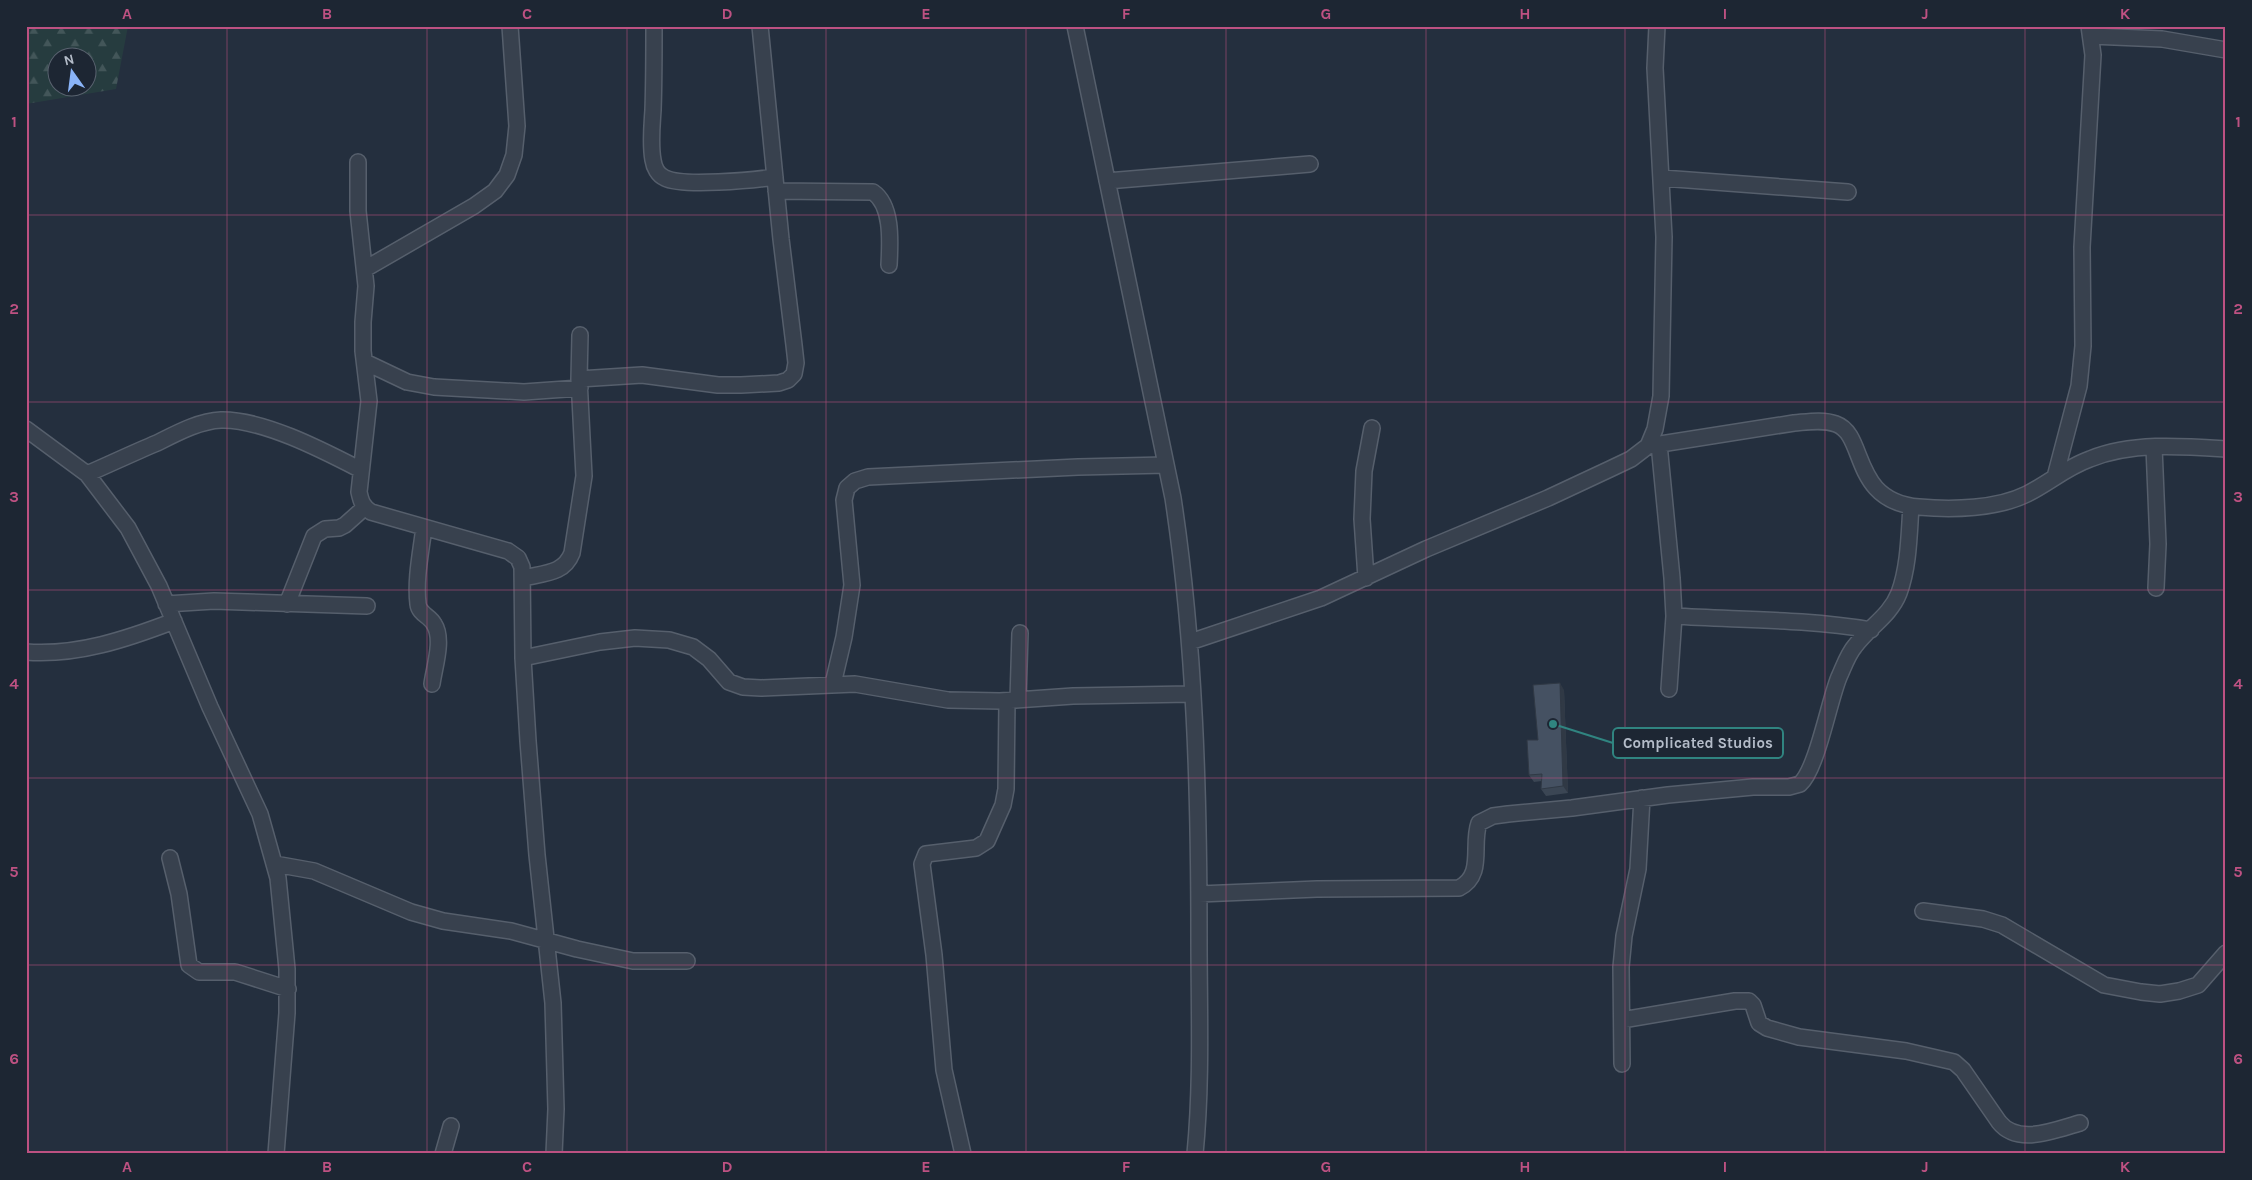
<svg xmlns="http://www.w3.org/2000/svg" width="2252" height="1180" viewBox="0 0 2252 1180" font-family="Karla,sans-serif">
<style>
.forest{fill:url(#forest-firs);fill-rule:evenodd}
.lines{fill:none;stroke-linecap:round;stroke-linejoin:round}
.minor-casing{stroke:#565f6c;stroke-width:18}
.minor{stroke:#38414e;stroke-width:15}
.wall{fill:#3b4654}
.shaded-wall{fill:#303945}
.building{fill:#455162;stroke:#303945}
.grid{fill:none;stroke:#bd5182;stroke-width:1;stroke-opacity:0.55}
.leader{fill:none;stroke:#308480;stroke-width:2}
.callout-dot{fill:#308480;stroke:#1d2633;stroke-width:2}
.callout{fill:#1d2633;stroke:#308480;stroke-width:2}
.callout-label{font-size:15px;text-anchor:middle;font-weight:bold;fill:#b4bcc9}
.neatline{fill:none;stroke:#bd5182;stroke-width:2}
.grid-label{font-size:16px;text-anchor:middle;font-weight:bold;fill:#bd5182}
</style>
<defs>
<pattern id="forest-firs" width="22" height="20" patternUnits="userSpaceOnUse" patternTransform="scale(1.25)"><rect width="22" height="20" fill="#263c3f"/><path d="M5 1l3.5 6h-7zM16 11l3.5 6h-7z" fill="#435659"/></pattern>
</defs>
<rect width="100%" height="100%" fill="#242f3e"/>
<path class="forest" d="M26,26H128L116,89L26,104ZM58,58H88V88H58Z"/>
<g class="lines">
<g class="minor-casing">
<path id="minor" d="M654,26C654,54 654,82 653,110C652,126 650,144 653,160C654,167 658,175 665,178C682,187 754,180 775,177
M1075,26L1173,498C1195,643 1199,792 1199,939C1199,1010 1202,1082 1195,1154
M2091,36L2162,39L2226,50
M358,162V211L366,286L363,322V351L369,401L359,492C361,501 362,506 371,512L508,551L518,558L522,567L523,658L528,741L537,855L553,1003L556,1109L554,1154
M1662,178L1848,192
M1107,181L1310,164
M776,191L873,192C893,206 890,243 889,265
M365,269L474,206L495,191L507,175L514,155L517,126L510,26
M365,362L407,382L434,387L524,392L580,388
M579,379L642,375L718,385H741L779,383L788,380L794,374L796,363L794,345L781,239L760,26
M26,429L87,474L128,528L159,586L210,707L260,814L278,878L287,969V1013L276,1154
M1659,444L1672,578L1674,616L1669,689
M1648,446L1794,423C1807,422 1823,419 1836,424C1867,435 1850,501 1919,507C1952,510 1997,509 2027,494C2049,483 2067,467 2090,459C2132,442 2182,446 2226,449
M2154,447L2158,544L2156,588
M87,474C110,464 133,453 157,443C177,433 199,421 221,420C263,419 324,451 361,470
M2055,477L2079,386L2083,346L2082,247L2093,55L2089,26
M424,527C421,552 415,579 418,604C419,614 430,616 434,624C444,639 434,668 432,684
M523,578C544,573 564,574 572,553L584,476L579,379L580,335
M1366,578L1362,519L1364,471L1372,428
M166,604L214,601L367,606
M287,604L314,536L325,529L339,528L345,525L364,508
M1674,616C1740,620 1806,619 1871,630
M1190,642L1321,598L1426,549L1548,498L1610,469L1631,459L1648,446L1655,429L1661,396L1664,237L1655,68L1657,26
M26,652C77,656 127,639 174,621
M523,658L600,642L635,638L669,640L693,647L709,659L729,682L743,687L761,688L855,684L948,700L1000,701L1073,696L1191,694
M833,684L844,637L852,585L844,500L847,488L855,481L868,477L1078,467L1166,465
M1018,700L1020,633
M170,858L179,894L189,965L199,972H235L288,989
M275,864L314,871L411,912L443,921L511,931L577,949L633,961H687
M1199,894L1317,889L1459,888C1485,875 1471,845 1479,823L1493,816L1508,814L1572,808L1668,795L1753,787H1789L1800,784C1817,769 1829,701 1839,677C1844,666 1848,654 1855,646C1869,627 1890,616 1899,593C1909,566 1909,534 1911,506
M1923,911L1983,919L2002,925L2104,985L2141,992L2160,994L2179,991L2198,985L2226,953
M1622,1020L1735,1001H1749L1753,1005L1759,1023L1767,1028L1799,1037L1906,1051L1954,1062L1963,1070L1999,1122C2018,1146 2055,1130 2080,1123
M1622,1064L1621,967L1624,936L1638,869L1642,798
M443,1154L451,1126
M963,1154L944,1070L934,955L922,864L926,854L976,848L987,841L1003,805L1006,789L1007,701"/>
</g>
<use href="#minor" class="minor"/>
</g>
<path class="wall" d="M1564,690L1568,793L1546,796L1541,789L1542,781L1534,782L1529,775L1538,740Z"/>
<path class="shaded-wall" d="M1560,683L1564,690L1568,793L1563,786Z"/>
<path class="building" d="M1560,683L1563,786L1541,789L1542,774L1529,775L1527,740H1538L1533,685Z"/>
<path class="grid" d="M227,26V1154M427,26V1154M627,26V1154M826,26V1154M1026,26V1154M1226,26V1154M1426,26V1154M1625,26V1154M1825,26V1154M2025,26V1154M26,215H2226M26,402H2226M26,590H2226M26,778H2226M26,965H2226"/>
<path class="leader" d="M1553 724L1613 743"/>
<circle class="callout-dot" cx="1553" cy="724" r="5"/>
<rect class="callout" x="1613" y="728" width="170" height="30" rx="5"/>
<g class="callout-label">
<text x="1698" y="748">Complicated Studios</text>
</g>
<rect width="2252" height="1180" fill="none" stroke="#1d2633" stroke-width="55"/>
<g transform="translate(72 72) rotate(346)"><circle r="24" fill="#1d2633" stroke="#59626f"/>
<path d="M0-4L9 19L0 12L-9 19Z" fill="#8ab4f8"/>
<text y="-8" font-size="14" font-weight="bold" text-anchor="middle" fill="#b4bcc9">N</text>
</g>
<rect x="28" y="28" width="2196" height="1124" class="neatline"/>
<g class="grid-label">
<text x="127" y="19">A</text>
<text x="327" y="19">B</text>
<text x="527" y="19">C</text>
<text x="727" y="19">D</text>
<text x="926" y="19">E</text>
<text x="1126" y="19">F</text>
<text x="1326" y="19">G</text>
<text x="1525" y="19">H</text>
<text x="1725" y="19">I</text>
<text x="1925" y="19">J</text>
<text x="2125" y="19">K</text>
<text x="14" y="127">1</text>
<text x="2238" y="127">1</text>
<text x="14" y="314">2</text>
<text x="2238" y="314">2</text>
<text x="14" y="502">3</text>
<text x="2238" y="502">3</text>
<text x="14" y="689">4</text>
<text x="2238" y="689">4</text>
<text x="14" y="877">5</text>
<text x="2238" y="877">5</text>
<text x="14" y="1064">6</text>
<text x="2238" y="1064">6</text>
<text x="127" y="1172">A</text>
<text x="327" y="1172">B</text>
<text x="527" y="1172">C</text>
<text x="727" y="1172">D</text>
<text x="926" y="1172">E</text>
<text x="1126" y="1172">F</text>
<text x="1326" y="1172">G</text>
<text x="1525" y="1172">H</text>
<text x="1725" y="1172">I</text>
<text x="1925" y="1172">J</text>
<text x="2125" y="1172">K</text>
</g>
</svg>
